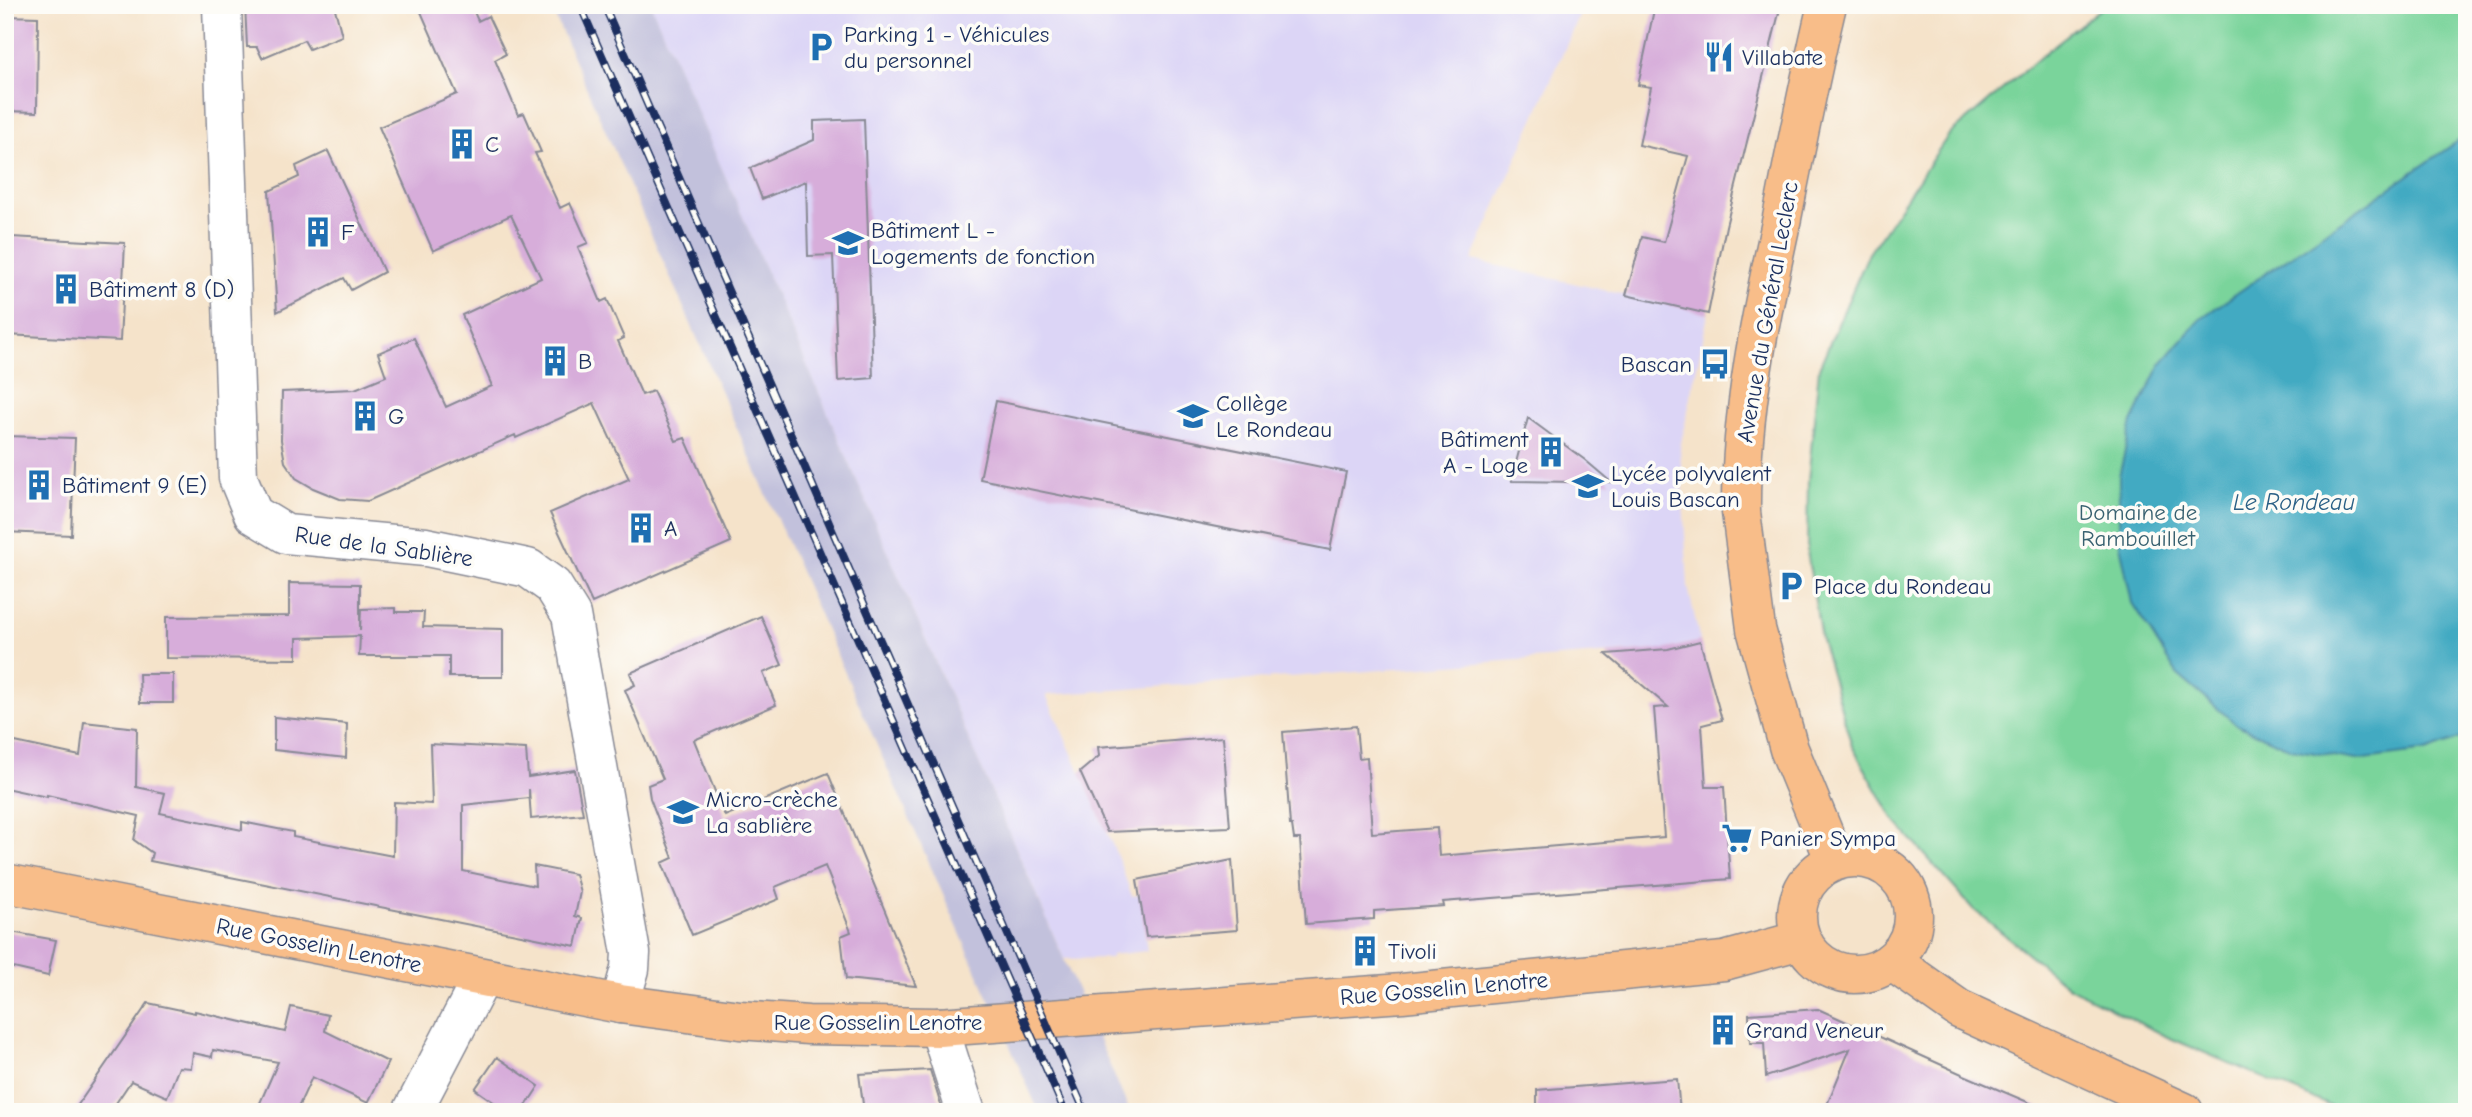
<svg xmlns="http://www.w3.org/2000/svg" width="2472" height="1117" viewBox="0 0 2472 1117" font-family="'Comic Neue',sans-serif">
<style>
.built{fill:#dcd5f6}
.industrial{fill:#c2c1dc}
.green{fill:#7ad49b;stroke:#4a827c;stroke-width:2}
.water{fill:#42aac2;stroke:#2e6c90;stroke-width:2}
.building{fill:#d7adda}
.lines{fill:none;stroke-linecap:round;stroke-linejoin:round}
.minor-casing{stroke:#888994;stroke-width:41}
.major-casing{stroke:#888994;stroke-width:41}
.minor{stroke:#fff;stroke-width:38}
.major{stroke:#f8bd89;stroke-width:38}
.rail-casing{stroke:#1b2f5e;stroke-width:8}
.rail{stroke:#fdfcf7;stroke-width:5;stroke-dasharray:16;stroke-linecap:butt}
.labels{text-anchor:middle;stroke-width:7;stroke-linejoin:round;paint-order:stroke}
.poi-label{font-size:23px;fill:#1b2f5e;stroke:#fdfcf7;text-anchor:start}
.street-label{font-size:23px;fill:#1b2f5e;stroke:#fdfcf7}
.park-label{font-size:23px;fill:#386170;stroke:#fdfcf7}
.water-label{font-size:24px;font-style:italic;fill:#2b6086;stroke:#fdfcf7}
</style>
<rect width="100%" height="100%" fill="#fdfcf7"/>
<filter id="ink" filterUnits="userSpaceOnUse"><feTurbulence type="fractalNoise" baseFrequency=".0143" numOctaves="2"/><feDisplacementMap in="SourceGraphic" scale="14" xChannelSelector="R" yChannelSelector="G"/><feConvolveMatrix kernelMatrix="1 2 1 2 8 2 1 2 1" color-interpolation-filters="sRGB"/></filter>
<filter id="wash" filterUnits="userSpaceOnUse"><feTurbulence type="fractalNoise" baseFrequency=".00686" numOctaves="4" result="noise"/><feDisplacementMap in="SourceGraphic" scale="28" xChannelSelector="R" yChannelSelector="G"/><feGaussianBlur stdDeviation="1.57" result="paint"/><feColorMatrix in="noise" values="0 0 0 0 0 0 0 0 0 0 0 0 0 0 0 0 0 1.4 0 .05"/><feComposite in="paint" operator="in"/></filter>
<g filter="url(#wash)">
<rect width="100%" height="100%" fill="#f5e3ca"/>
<path class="built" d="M651,5H1584L1472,260L1708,314L1680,448L1688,587L1700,641L1668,649L1046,695L1117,855L1132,896L1140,895L1147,951L1111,955V958L1064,959Z"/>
<path class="industrial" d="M550,5H651L1130,1112H1039Z"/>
<path class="green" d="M2105,5H2467V1112H2344L2163,1035L2069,987L1973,909L1894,820L1852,746L1821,639L1807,551L1808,481L1819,368L1868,255L1948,136L2052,47Z"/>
<path class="water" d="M2467,135V736L2426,751L2357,760L2291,749L2237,725L2177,674L2132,603L2119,540V476L2132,422L2161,364L2201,318Z"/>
<g id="blocks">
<path class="building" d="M245,5H334L342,36L309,49L304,40L262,58L257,47H247Z
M418,5H471L478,21L488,16L506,54L495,60L518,115L524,113L541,152L535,153L560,208L570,203L588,243L578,247L601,302L607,299L624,338L618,341L642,395L653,391L676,441L685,438L731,542L592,603L550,513L629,479L594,403L516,438L515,435L368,501L340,499L313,488L296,478L285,462L281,440L282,392L355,389L386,376L378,353L414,338L446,407L492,386L462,315L541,278L511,215L433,251L379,127L457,94Z
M1655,5H1781L1726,226L1708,314L1626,295L1642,237L1664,242L1688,156L1639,145L1651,87L1638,85Z
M5,16L38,17L37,112L5,111Z
M864,119L873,378L838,381L833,255L808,256L806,181L762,199L750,168L814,140V121Z
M328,151L384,272L351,290L344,278L277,312L269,191L299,177L296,166Z
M11,237L125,243L120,341L7,335Z
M996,401L1346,472L1330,550L980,479Z
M1528,418L1585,460L1611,482L1574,480V482L1511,481Z
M5,436L75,438L71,535L5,532Z
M289,583L360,584V630L361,609L396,608V612H424L423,627L503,629V677H449V656H359L360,636L297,638V659L166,658V617L289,616Z
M761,616L782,665L763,673L776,705L694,740L725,816L828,773L916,986L846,979L841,936L851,932L825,866L775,887L779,899L692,935L662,863L673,858L650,798L648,785L663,779L625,690L635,685L630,673Z
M1700,641L1722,720L1702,725L1706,787H1724L1730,879L1443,902L1444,906L1374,911V919L1306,924L1300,839H1294L1292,825H1290L1283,732L1356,726L1359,758L1367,757L1372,833L1437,828L1439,856L1664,837L1654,708L1668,707L1606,654L1668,649Z
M139,674H173V703H140Z
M274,717L347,724L346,758L274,750Z
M84,722L137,728L136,787L165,793L160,813L242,830V822L293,832V837L393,856L394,802L432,804L430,744L526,749L528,777L575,770L583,814L531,819L529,789V798L463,805V871L535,886L534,866L575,874L580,892L575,916L582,918L576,946L150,861L152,853L134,840L139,816L47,795V797L5,788V752L12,753L15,742L80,756Z
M1223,737L1230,827L1107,832L1080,772L1099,756L1098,747Z
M1232,860L1237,930L1146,937L1137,880Z
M5,931L56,940L48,976L5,966Z
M148,1003L195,1013V1011L285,1032L291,1007L328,1015L325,1031L388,1062L368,1103L312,1077L296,1112H256L278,1062L213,1050L212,1057L193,1053L191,1068L179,1067L167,1097L131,1081L110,1112H73Z
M1818,1009L1964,1075L2051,1112H1824L1850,1049L1766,1077L1764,1043H1750L1749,1014Z
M497,1057L539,1086L522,1112H508L475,1089Z
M930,1070L943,1112H864L859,1074Z
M1677,1079L1680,1112H1537V1090Z"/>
</g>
</g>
<g filter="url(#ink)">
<use href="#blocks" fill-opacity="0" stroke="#888994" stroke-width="2"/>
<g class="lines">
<g class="minor-casing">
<path id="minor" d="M222,5L238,478L253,514L286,534L426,547L528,568L553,586L571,615L631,953L630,969L620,1004
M939,1027L966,1112
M412,1112L482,978"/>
</g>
<g class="major-casing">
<path id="major" d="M1827,5C1810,76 1796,147 1782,218C1761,315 1740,413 1741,512L1756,629L1789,749L1835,861
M1797 916a58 58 0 1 1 116 0a58 58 0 1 1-116 0Z
M5,883L620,1004L740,1020L808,1025L939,1027L1402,993L1724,961L1801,940
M1891,961L1959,1009L2184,1112"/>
</g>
<use href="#minor" class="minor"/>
<use href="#major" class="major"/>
<g class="rail-casing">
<path id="rail" d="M580,5L1065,1112
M604,5L1085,1112"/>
</g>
<use href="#rail" class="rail"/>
</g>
</g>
<defs>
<g id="parking-bare" transform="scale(2.415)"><path d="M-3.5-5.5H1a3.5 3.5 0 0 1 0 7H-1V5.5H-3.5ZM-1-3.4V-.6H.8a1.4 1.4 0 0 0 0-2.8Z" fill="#1f6fb2" stroke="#fdfcf7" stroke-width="2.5" paint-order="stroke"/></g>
<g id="restaurant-bare" transform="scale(2.415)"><path d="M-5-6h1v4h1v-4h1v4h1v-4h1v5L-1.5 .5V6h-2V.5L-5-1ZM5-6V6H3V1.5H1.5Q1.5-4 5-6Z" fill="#1f6fb2" stroke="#fdfcf7" stroke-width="2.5" paint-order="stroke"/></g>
<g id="building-bare" transform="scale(2.415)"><path d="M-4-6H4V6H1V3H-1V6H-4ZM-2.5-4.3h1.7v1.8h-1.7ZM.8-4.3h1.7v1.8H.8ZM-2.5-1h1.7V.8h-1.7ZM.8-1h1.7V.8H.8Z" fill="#1f6fb2" stroke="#fdfcf7" stroke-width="2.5" paint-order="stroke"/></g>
<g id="school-bare" transform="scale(2.415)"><path d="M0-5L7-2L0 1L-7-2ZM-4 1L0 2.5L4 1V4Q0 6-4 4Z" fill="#1f6fb2" stroke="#fdfcf7" stroke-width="2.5" paint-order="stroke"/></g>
<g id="bus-bare" transform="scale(2.415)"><path d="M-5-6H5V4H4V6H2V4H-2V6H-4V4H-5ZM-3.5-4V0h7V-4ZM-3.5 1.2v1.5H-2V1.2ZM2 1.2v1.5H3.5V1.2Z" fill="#1f6fb2" stroke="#fdfcf7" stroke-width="2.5" paint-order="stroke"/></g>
<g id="supermarket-bare" transform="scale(2.415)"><path d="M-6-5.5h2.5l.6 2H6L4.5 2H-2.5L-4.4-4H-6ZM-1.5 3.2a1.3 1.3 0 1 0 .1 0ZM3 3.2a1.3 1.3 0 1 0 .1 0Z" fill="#1f6fb2" stroke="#fdfcf7" stroke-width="2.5" paint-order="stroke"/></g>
</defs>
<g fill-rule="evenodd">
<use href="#parking-bare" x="821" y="47"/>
<use href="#restaurant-bare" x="1719" y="57"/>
<use href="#building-bare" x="462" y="144"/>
<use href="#building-bare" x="318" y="232"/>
<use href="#school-bare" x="848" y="243"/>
<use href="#building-bare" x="66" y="289"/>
<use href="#building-bare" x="555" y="361"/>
<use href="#bus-bare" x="1715" y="364"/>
<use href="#building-bare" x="365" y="416"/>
<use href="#school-bare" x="1193" y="416"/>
<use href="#building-bare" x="1551" y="452"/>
<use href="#building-bare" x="39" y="485"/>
<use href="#school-bare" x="1588" y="486"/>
<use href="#building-bare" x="641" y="528"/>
<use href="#parking-bare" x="1791" y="586"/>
<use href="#school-bare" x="683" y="812"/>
<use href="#supermarket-bare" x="1737" y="838"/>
<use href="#building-bare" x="1365" y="951"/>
<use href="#building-bare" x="1723" y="1030"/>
</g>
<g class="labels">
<g class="poi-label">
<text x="844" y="42">Parking 1 - Véhicules<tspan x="844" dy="26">du personnel</tspan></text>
<text x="1742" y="65">Villabate</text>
<text x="485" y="152">C</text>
<text x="871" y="238">Bâtiment L -<tspan x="871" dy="26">Logements de fonction</tspan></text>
<text x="341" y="240">F</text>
<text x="89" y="297">Bâtiment 8 (D)</text>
<text x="578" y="369">B</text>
<text x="1692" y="372" text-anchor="end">Bascan</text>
<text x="1216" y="411">Collège<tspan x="1216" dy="26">Le Rondeau</tspan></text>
<text x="388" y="424">G</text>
<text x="1528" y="447" text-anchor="end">Bâtiment<tspan x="1528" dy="26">A - Loge</tspan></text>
<text x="1611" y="481">Lycée polyvalent<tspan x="1611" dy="26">Louis Bascan</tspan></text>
<text x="62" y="493">Bâtiment 9 (E)</text>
<text x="664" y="536">A</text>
<text x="1814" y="594">Place du Rondeau</text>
<text x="706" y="807">Micro-crèche<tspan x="706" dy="26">La sablière</tspan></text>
<text x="1760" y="846">Panier Sympa</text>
<text x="1388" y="959">Tivoli</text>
<text x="1746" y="1038">Grand Veneur</text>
</g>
<g class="street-label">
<text transform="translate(1767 312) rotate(-80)" y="8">Avenue du Général Leclerc</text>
<text transform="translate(384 546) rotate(8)" y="8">Rue de la Sablière</text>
<text transform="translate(319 945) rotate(11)" y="8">Rue Gosselin Lenotre</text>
<text transform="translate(1444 988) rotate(-5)" y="8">Rue Gosselin Lenotre</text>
<text x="878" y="1030">Rue Gosselin Lenotre</text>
</g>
<g class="park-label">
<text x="2138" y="520">Domaine de<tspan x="2138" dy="26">Rambouillet</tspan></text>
</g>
<g class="water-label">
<text x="2294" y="510">Le Rondeau</text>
</g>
</g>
<rect width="2472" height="1117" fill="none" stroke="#fdfcf7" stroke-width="28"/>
</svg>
